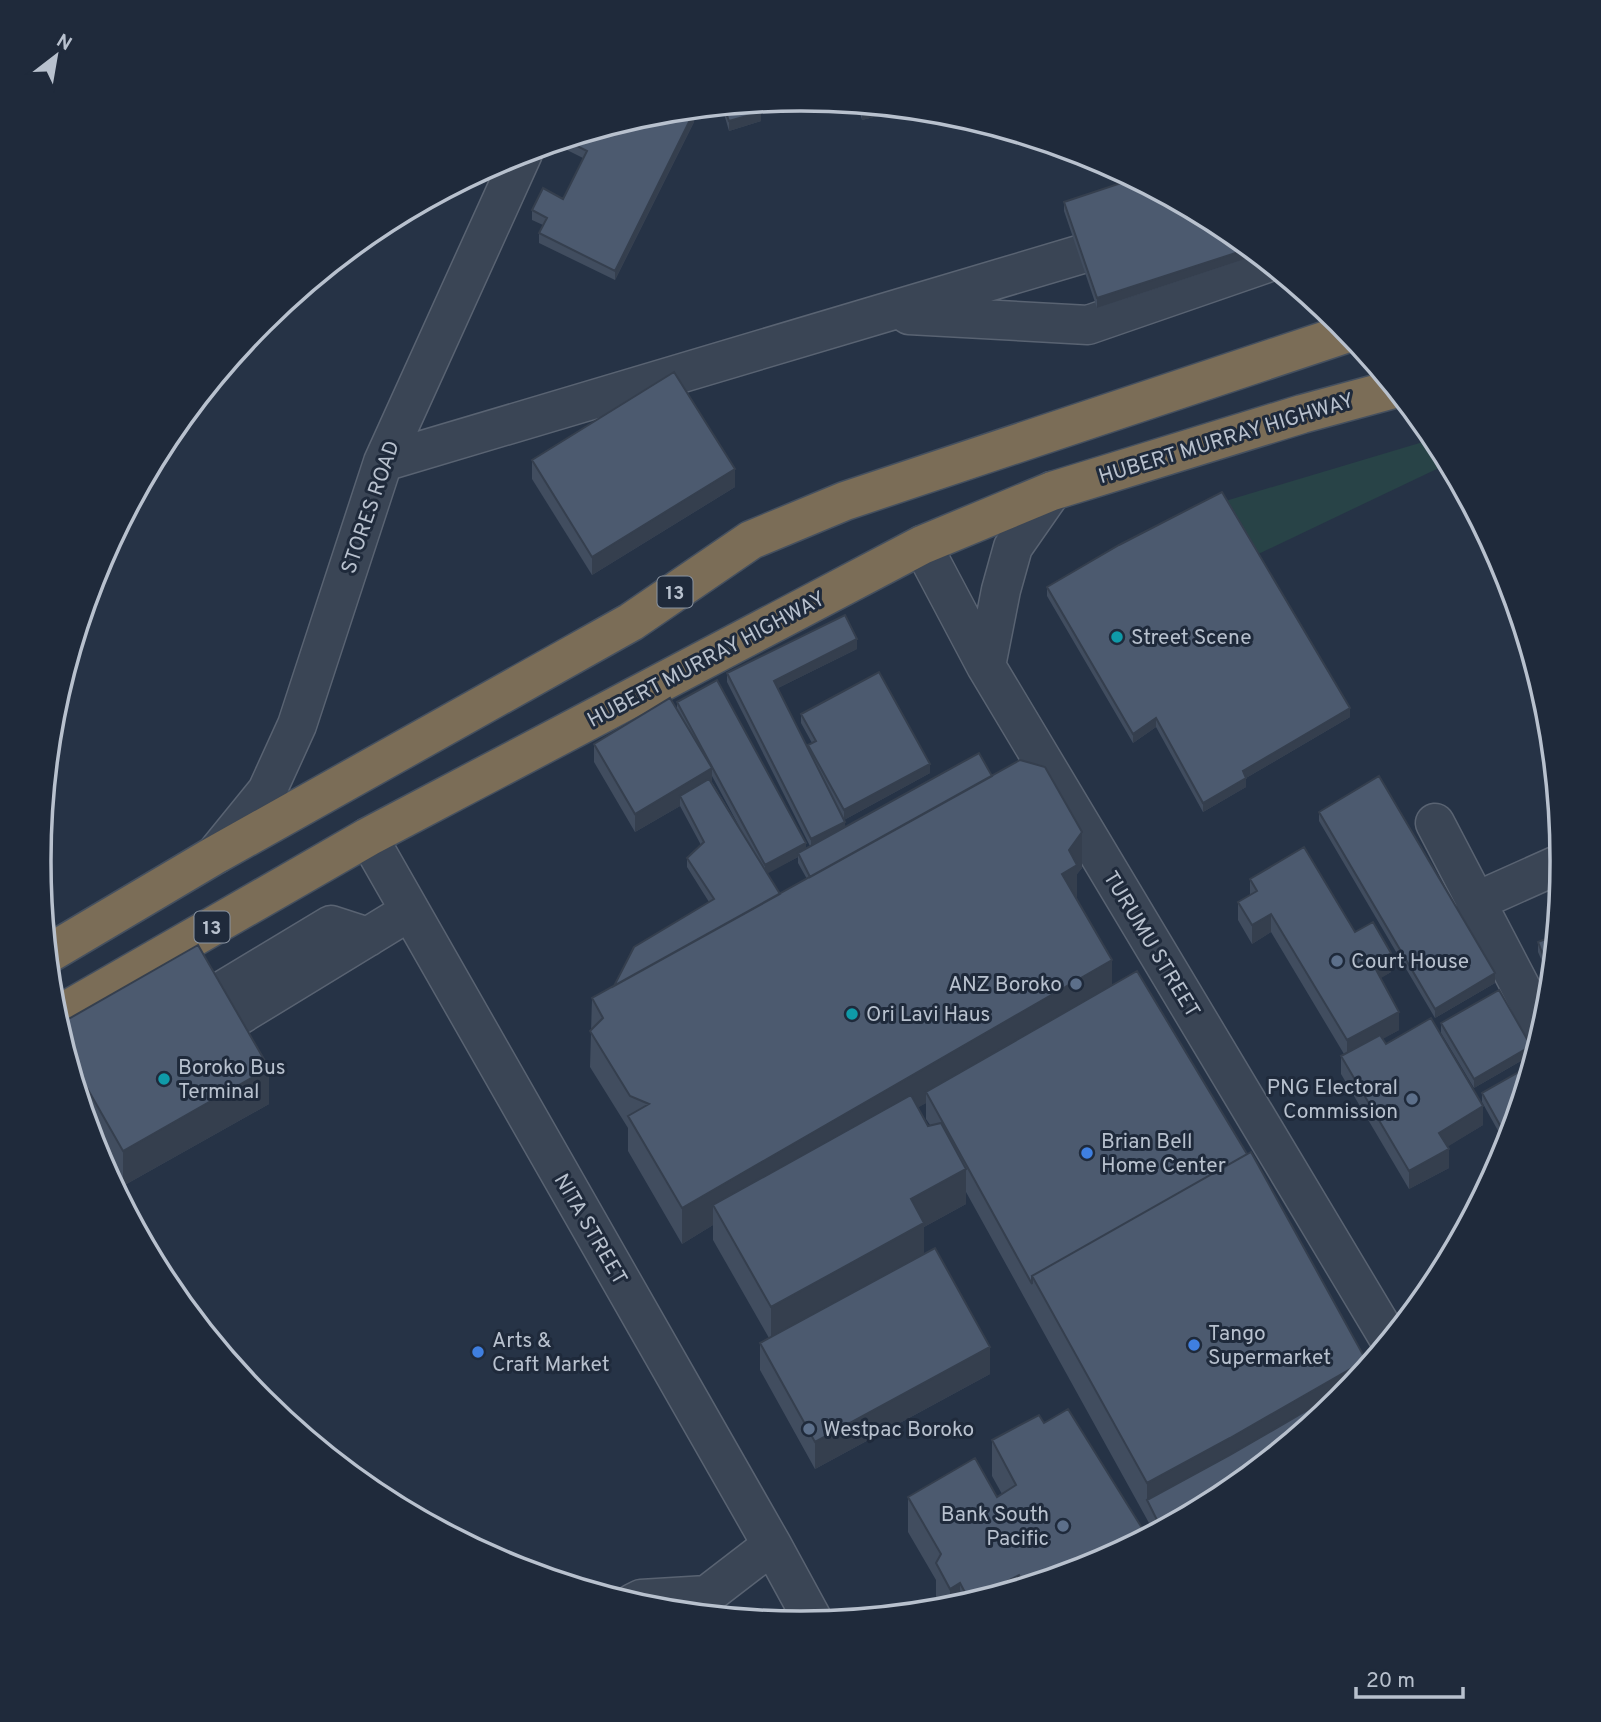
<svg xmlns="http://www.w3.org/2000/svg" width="1601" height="1722" viewBox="0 0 1601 1722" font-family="Overpass,sans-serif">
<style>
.green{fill:#284347}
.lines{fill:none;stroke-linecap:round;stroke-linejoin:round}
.minor-casing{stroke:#596372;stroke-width:41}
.highway-casing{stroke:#45505f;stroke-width:41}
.minor{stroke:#3a4555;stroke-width:38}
.highway{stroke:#7b6d57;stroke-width:38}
.wall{fill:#414d5f;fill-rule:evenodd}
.shaded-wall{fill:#353f4e}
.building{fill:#4c5a6f;stroke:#353f4e;stroke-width:2}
.culture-dot{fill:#0f9aa8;stroke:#1f2a3b;stroke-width:2.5}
.service-dot{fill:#5c6f8a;stroke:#1f2a3b;stroke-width:2.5}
.shop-dot{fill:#3f7fe0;stroke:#1f2a3b;stroke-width:2.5}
.labels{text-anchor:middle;stroke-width:6;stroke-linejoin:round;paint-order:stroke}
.shield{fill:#1f2a3b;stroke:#8a94a2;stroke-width:2}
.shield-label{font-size:19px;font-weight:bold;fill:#b8c1ce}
.street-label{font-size:21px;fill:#b8c1ce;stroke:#1f2a3b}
.poi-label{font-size:21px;fill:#b8c1ce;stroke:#1f2a3b;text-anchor:start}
.rim{fill:none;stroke:#b8c1ce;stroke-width:3.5}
</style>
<rect width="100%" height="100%" fill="#263346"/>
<path class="green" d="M1433,439L1443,466L1254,556L1222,502Z"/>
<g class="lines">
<g class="minor-casing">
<path id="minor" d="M909,315L1088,325L1267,263
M383,462L1129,240
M922,545L986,666L1389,1339
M986,666L1001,590L1013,547L1052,491
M1435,823L1542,1028
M368,837L772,1545L814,1622
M215,855L267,791L297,725L383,462L523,153
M1475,902L1562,863
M180,1016L331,925L368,937
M194,1043L410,911
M633,1603L641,1599L707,1595L772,1545"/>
</g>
<g class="highway-casing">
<path id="highway" d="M48,954L215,855L631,622L751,540L845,501L1348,333
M55,1017L368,837L922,545L1052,491L1302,414L1394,389"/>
</g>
<use href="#minor" class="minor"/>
<use href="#highway" class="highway"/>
</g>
<path class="wall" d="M759,103L761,121L729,131L722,107Z
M858,105L905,109L862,120Z
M652,114L694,122L615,280L539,243V233L543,225L532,220V210L563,199L583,158L561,147V141Z
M1064,202L1248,258L1097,308L1064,211Z
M532,460L735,487L592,575L532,479Z
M1047,587L1350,717L1246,778V787L1203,812L1156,727L1133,743L1047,596Z
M857,649L778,688L808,749V745L812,743L801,723V714L930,773L844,820L845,827L992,776L1082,868L1077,874V900L1112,985L1366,1367L1224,1495L1154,1532L966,1192V1204L924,1227V1254L990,1374L815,1469L760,1370V1343L769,1338L713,1240V1225L682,1244L628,1151V1128L590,1067L592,998L614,986L709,902L687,867V858L701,845L680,806L635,832L594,762V744L677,709V702L806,848L810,846L727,682V673ZM712,776L740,828L712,782ZM798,857V863L807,879L780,894L767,873ZM926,1103V1119L930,1125L928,1126L918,1107Z
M1319,812L1495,983L1435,1018L1319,821Z
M1250,879L1355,932L1391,972L1380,978L1399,1030L1382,1039L1386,1044L1483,1125L1448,1146L1449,1168L1409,1189L1341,1074V1056L1344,1054L1271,932L1252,944L1238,920V902L1250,895Z
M1555,935L1551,982L1538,952V942Z
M1441,1023L1531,1055L1474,1088L1441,1033Z
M58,1025L269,1104L123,1186L88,1125Z
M1531,1065L1506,1145L1482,1102V1093Z
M992,1440L1092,1565L949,1608L942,1609L936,1598V1580L908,1532V1497H997L1002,1494L992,1476Z"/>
<path class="shaded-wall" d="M878,107L905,109L862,120V111Z
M694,112V122L615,280V271Z
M761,112V121L729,131V121Z
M1248,249V258L1097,308V298Z
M735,469V487L592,575V557Z
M857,639V649L774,690V681Z
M1350,708V717L1246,778V787L1203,812V803L1243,771Z
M1156,718V727L1133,743V734Z
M930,764V773L844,820V810Z
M712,768V787L680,796V806L635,832V814Z
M845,822V831L811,848V839Z
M1082,832V868L1077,874V900L1062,874L1069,850Z
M806,843V853H798V857L765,875V865Z
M1271,914V932L1252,944V925Z
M1391,953V972L1373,983V964Z
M1112,960V995L926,1092V1103L722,1220L713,1205V1225L682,1244V1208Z
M1495,973V983L1435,1018V1009Z
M1399,1012V1030L1347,1059V1040Z
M1531,1046V1055L1474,1088V1079Z
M269,1068V1104L123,1186V1151Z
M1483,1106V1125L1439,1152V1133Z
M1510,1133L1507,1145H1506V1136Z
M1449,1149V1168L1409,1189V1171Z
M966,1169V1204L924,1227V1258L771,1342V1307L911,1199Z
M990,1347V1374L815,1469V1442Z
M1366,1360V1367L1339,1400L1147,1500V1483Z
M1019,1575V1587L990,1596V1590Z
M960,1583V1605L950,1608V1589Z"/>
<path class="building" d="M759,103L761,112L729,121L724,107Z
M860,105L878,107L862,111Z
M690,110L694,112L615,271L539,233L547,218L532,210L543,188L563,199L587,151L565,140L652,114Z
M1133,179L1224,228L1247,247L1248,249L1097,298L1064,202Z
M674,372L735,469L592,557L532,460Z
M1222,492L1350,708L1243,771L1246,778L1203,803L1156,718L1133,734L1047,587L1119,545Z
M845,615L857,639L774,681L845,822L811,839L727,673Z
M879,672L930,764L844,810L808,745L816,741L801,714Z
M717,680L806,843L765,865L677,702Z
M670,698L712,768L635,814L594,744Z
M979,753L992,776L810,877L798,853Z
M1020,760L1045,767L1082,832L1069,850L1077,865L1062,874L1112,960L682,1208L628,1116L649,1104L630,1096L590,1031L603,1018L592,998Z
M1379,776L1495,973L1435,1009L1319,812Z
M709,779L780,894L614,986L634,947L714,899L687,858L704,842L680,796Z
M1304,847L1355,932L1373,922L1391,953L1373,964L1399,1012L1347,1040L1271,914L1252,925L1238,902L1257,891L1250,879Z
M1555,935L1551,975L1538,942Z
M198,945L269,1068L123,1151L66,1051L58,1025Z
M1137,971L1247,1154L1032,1276V1284L926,1092Z
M1499,990L1531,1046L1474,1079L1441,1023Z
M1431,1018L1483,1106L1439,1133L1449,1149L1409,1171L1341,1056L1380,1035L1386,1044Z
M1531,1065L1510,1133L1506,1136L1482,1093Z
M911,1095L928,1126L941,1123L966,1169L911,1199L924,1223L771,1307L713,1205Z
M1251,1152L1366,1360L1230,1438L1147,1483L1032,1276Z
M935,1248L990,1347L815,1442L760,1343Z
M1352,1384L1339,1400L1224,1495L1161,1528L1147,1500L1230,1455Z
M1068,1409L1147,1536L1092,1565L1024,1586L1019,1575L990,1590L992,1595L970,1602L960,1583L950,1589L936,1563L941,1554L908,1497L975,1458L997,1497L1016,1485L992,1440L1039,1415L1044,1423Z"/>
<g class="culture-dot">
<circle cx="1117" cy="637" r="7"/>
<circle cx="852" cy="1014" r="7"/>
<circle cx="164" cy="1079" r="7"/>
</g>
<g class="service-dot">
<circle cx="1337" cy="961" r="7"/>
<circle cx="1076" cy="984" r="7"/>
<circle cx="1412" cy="1099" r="7"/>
<circle cx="809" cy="1429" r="7"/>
<circle cx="1063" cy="1526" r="7"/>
</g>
<g class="shop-dot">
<circle cx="1087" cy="1153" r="7"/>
<circle cx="1194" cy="1345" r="7"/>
<circle cx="478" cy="1352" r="7"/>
</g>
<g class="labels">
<g class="shield">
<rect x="657.5" y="576.5" width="35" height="31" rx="5"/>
<rect x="194.5" y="911.5" width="35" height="31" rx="5"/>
</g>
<g class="shield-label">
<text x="675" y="599">13</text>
<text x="212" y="934">13</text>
</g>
<g class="street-label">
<text transform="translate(1226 438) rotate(-17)" y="7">HUBERT MURRAY HIGHWAY</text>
<text transform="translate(370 507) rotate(-71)" y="7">STORES ROAD</text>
<text transform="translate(706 659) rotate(-28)" y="7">HUBERT MURRAY HIGHWAY</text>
<text transform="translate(1152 944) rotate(59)" y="7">TURUMU STREET</text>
<text transform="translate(591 1229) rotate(60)" y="7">NITA STREET</text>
</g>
<g class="poi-label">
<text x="1131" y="644">Street Scene</text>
<text x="1351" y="968">Court House</text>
<text x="1062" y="991" text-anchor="end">ANZ Boroko</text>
<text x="866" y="1021">Ori Lavi Haus</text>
<text x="178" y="1074">Boroko Bus<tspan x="178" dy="24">Terminal</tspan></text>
<text x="1398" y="1094" text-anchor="end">PNG Electoral<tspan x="1398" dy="24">Commission</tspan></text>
<text x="1101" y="1148">Brian Bell<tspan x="1101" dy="24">Home Center</tspan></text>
<text x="1208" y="1340">Tango<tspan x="1208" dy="24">Supermarket</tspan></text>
<text x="492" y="1347">Arts &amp;<tspan x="492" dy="24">Craft Market</tspan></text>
<text x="823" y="1436">Westpac Boroko</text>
<text x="1049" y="1521" text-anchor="end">Bank South<tspan x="1049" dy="24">Pacific</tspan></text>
</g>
</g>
<path d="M0 0H1601V1722H0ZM800 111H801A749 749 0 0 1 1550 860V862A749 749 0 0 1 801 1611H800A749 749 0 0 1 51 862V860A749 749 0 0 1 800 111Z" fill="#1f2a3b" fill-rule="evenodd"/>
<path class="rim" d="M800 111H801A749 749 0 0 1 1550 860V862A749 749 0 0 1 801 1611H800A749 749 0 0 1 51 862V860A749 749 0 0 1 800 111Z"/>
<g transform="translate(56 56) rotate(31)" stroke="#1f2a3b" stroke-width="5" paint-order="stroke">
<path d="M0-5L12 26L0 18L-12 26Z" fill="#b8c1ce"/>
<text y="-10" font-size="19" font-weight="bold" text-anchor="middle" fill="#b8c1ce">N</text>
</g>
<path d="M1356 1687v10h107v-10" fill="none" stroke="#b8c1ce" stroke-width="3.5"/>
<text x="1366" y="1687" font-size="21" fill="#b8c1ce" stroke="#1f2a3b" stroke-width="5" paint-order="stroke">20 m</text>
</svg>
